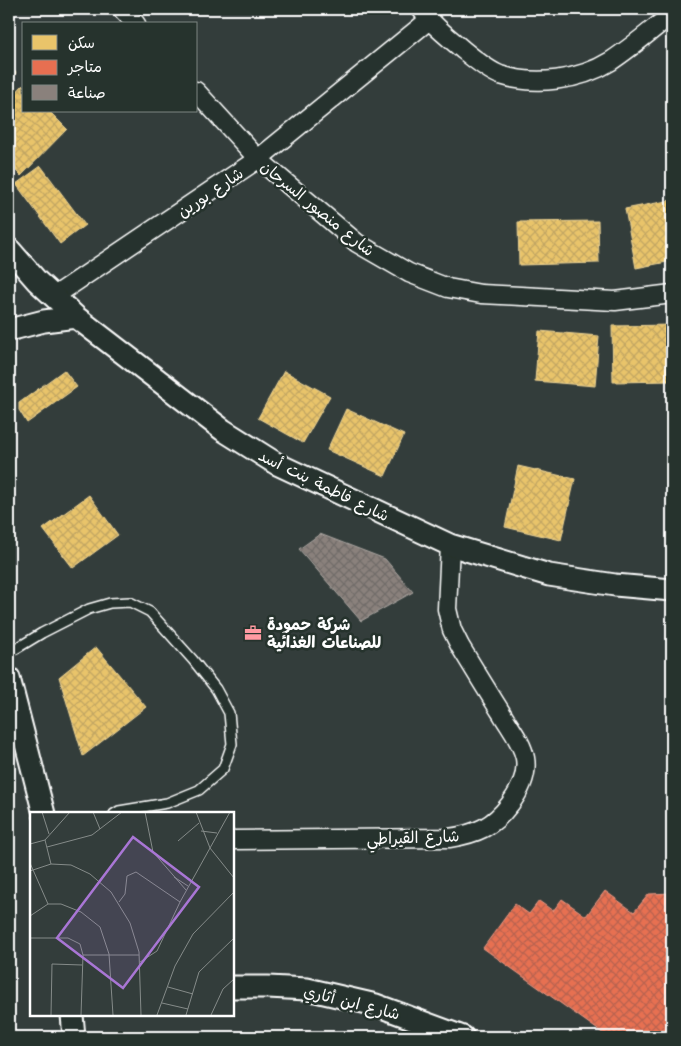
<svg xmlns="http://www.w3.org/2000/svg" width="681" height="1046" viewBox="0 0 681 1046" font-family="'Architects Daughter','Playpen Sans Arabic',sans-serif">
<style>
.homes{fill:url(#homes-cross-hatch);stroke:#f0d697}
.shops{fill:url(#shops-cross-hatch);stroke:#ee9a85}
.industry{fill:url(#industry-cross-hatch);stroke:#ada7a3}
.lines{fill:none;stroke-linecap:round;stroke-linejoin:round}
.service-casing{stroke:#fff;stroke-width:12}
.minor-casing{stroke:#fff;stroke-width:21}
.tertiary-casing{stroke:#fff;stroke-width:25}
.service{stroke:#26332d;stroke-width:9}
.minor{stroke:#26332d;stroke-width:18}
.tertiary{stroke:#26332d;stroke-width:21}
.labels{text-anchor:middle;stroke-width:5;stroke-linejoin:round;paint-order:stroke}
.street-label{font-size:16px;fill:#fff;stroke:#26332d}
.poi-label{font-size:16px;font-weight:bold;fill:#fff;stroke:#26332d;text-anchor:start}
.inset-road{fill:none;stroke:#858b89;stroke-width:1}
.view{fill:#a976d5;fill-opacity:0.15;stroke:#a976d5;stroke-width:2.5}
.inset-edge{fill:none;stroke:#fff;stroke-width:2.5}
</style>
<defs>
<pattern id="homes-cross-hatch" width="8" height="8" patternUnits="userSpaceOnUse" patternTransform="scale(1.25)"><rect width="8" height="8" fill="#e9c46a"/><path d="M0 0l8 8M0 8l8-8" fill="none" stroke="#c2a662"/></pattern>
<pattern id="shops-cross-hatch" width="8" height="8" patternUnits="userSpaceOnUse" patternTransform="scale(1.25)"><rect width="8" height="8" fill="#e76f51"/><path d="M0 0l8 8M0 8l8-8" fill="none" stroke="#b86450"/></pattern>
<pattern id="industry-cross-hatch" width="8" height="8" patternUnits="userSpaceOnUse" patternTransform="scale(1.25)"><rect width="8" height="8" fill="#8a817c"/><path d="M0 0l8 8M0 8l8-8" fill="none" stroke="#716c69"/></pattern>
</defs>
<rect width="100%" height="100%" fill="#333d3b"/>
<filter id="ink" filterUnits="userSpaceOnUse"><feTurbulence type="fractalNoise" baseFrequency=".02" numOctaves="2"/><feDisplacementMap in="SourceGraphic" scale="10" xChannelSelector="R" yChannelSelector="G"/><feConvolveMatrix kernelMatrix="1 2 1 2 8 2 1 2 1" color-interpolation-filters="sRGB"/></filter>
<g filter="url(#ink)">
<path class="homes" d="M9,65L16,73L9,80Z
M23,85L24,111H49L67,129L21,176L9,164V100Z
M41,166L85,225L60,244L16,184Z
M672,200V261L636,268L625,209Z
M598,221L599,263L519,265L518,222Z
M672,325V381L613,382L612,326Z
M539,331L599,336L595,386L535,381Z
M64,370L77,387L27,423L19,410V403Z
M284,371L330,396L303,443L258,418Z
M346,409L404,435L385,476L327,450Z
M518,466L575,479L561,540L505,527Z
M89,495L118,535L73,568L43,529Z
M96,647L146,707L83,756L59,677Z"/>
<path class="shops" d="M605,891L634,912L649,894L672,893V1037H608L483,948L515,904L529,914L539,901L553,911L562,899L586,916Z"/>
<path class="industry" d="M320,534L385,559L413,592L361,621L299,549Z"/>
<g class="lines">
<g class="service-casing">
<path id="service" d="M9,653L42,633L89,609L110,603L130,602L150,612L193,660L216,689L229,713L232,744L223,769L199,790L167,803L119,811L114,814"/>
</g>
<g class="minor-casing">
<path id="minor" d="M122,9L136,24
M421,9C432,25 447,36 462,49C473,58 487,70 500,75C535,86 579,81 611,61C632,47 652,30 672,14
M196,91L258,159L357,243L409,273L448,288L481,294L615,301L672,294
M53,297L258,159L429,20
M232,840L449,838C476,834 493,827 510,804C519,792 528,775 525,758C522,742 510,728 502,714C488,692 474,669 460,646L452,630L447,609L450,545"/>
</g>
<g class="tertiary-casing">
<path id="tertiary" d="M9,249L37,281L76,317L223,430L277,464L450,545L549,575L615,585L672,590
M9,330L44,321L76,317
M9,678L44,814
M232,987H268L307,989L376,1005L463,1037
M72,1015L74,1037"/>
</g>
<use href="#service" class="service"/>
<use href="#minor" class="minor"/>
<use href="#tertiary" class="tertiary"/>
</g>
</g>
<defs>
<g id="office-bare" transform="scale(1.35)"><path d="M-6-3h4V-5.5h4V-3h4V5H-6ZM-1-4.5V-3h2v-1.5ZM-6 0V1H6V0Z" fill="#ff9aa2" stroke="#26332d" stroke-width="2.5" paint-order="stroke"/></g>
</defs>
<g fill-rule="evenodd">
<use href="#office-bare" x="253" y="633"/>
</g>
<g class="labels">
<g class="street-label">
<text transform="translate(210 192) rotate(-34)" y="6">شارع بورين</text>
<text transform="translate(318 208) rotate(39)" y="6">شارع منصور السرحان</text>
<text transform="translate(324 485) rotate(26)" y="6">شارع فاطمة بنت أسد</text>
<text transform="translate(413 837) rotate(-2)" y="6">شارع القيراطي</text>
<text transform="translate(352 1002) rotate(14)" y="6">شارع ابن أثاري</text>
</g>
<g class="poi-label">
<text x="267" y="630">شركة حمودة<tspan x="267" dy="18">للصناعات الغذائية</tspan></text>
</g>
</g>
<g transform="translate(30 812)">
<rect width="204" height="204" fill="#333d3b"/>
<path class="inset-road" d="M12,0L19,22M63,0L70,17M115,0L123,40L156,78M166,0L180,36L204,66M171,19L187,21M15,28L21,52M148,29L169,11M0,32L15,28L40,0M17,35L62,23L92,0M0,51L18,92M0,59L21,52L41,53L60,62L81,80L100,111L109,140L111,203M144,65L158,74M89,90L95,82L97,64L106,60L150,90M0,104L18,92H31L51,100L70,115L79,142L83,203M0,126H38L50,132L53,143L51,203M53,143H109M110,150L127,139L150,90L200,0M138,175L163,182M132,191L158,197M21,203L22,152L52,153M127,203L145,154L163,122L204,80M156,203L169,160L204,126M181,203L193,177L204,167"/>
<path class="view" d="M103,25L169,75L93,176L27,126Z"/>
<rect width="204" height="204" class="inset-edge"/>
</g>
<rect width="681" height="1046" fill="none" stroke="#26332d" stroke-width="30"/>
<rect x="15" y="15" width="651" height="1016" fill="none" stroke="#fff" stroke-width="2" filter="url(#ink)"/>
<rect x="22" y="22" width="175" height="90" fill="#26332d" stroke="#7d8581"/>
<rect x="32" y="35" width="25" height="15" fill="#e9c46a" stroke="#7d8581"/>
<text x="68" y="48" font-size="15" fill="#ffffff">سكن</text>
<rect x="32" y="60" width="25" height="15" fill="#e76f51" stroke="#7d8581"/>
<text x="68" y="72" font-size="15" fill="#ffffff">متاجر</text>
<rect x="32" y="85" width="25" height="15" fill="#8a817c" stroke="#7d8581"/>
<text x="68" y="98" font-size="15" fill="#ffffff">صناعة</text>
</svg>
